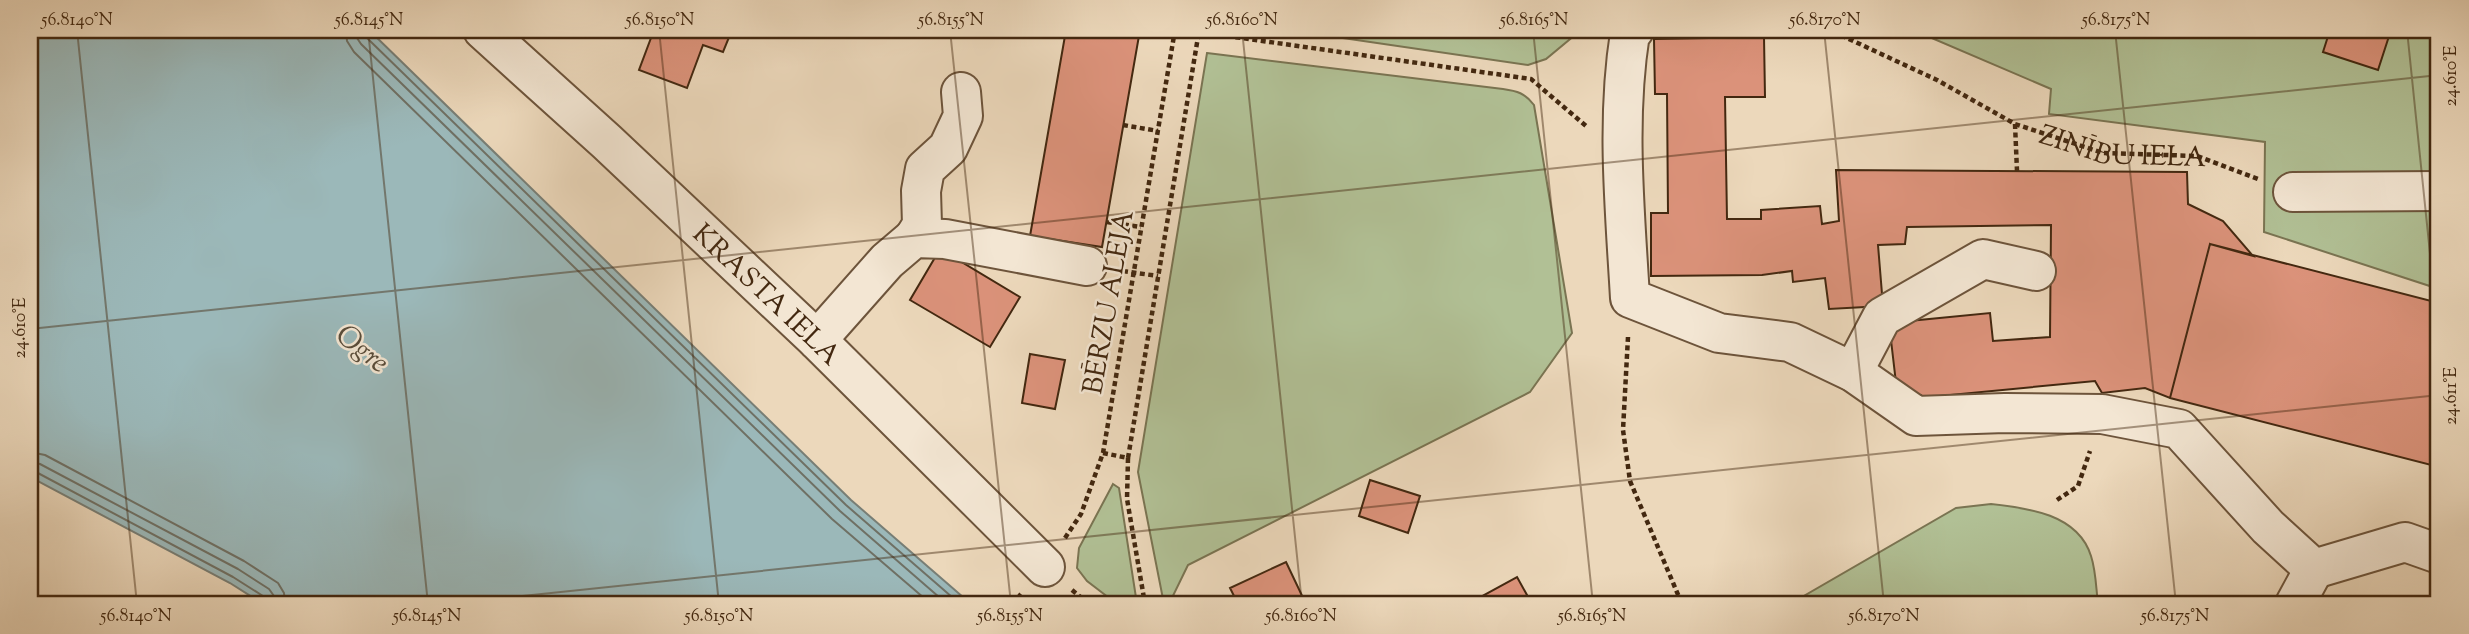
<svg xmlns="http://www.w3.org/2000/svg" width="2469" height="634" viewBox="0 0 2469 634" font-family="'Sorts Mill Goudy',serif">
<style>
.green{fill:#b1c095;stroke:#7a7452;stroke-width:2}
.water{fill:#9bb8b9;stroke:#787e75;stroke-width:2}
.lines{fill:none;stroke-linecap:round;stroke-linejoin:round}
.shore{stroke:#6f7064;stroke-width:2}
.building{fill:#db927a;stroke:#432810;stroke-width:2}
.minor-casing{stroke:#6d543b;stroke-width:42}
.path{stroke:#432810;stroke-width:4.5;stroke-dasharray:5 3.5;stroke-linecap:butt}
.minor{stroke:#f3e6d3;stroke-width:38}
.ticks{fill:none;stroke:#432810;stroke-width:2;stroke-opacity:0.45}
.labels{text-anchor:middle;stroke-width:5;stroke-linejoin:round;paint-order:stroke}
.street-label{font-size:28px;fill:#432810;stroke:#f3e6d3}
.water-label{font-size:30px;font-style:italic;fill:#594c3a;stroke:#f3e6d3}
.neatline{fill:none;stroke:#432810;stroke-width:2.5}
.ticks-label{font-size:18px;text-anchor:middle;fill:#432810}
</style>
<rect width="100%" height="100%" fill="#ecd8bb"/>
<filter id="stains"><feTurbulence type="fractalNoise" baseFrequency=".00286" numOctaves="4"/><feColorMatrix values="0 0 0 0 .2 0 0 0 0 .09 0 0 0 0 .02 0 0 0 .5 -.17"/></filter>
<radialGradient id="worn" r=".72"><stop offset=".6" stop-color="#630" stop-opacity="0"/><stop offset="1" stop-color="#630" stop-opacity=".3"/></radialGradient>
<path class="green" d="M1288,30H1581L1546,59L1528,65Z
M1913,30H2439V289L2264,232L2265,142L2049,114L2051,89Z
M1207,53L1503,89C1517,91 1525,93 1534,105L1572,333L1530,392L1188,565L1169,604H1164L1138,472Z
M1113,484L1119,488L1137,604H1117L1087,581L1077,568L1079,548Z
M1991,504C2028,508 2078,514 2091,556C2096,571 2096,588 2098,604H1790L1956,508Z"/>
<path class="water" d="M30,30H369L851,500L971,604H263L230,583L30,477Z"/>
<g class="lines">
<path class="shore" d="M346,30L347,41L354,52L832,519L931,604
M356,30L357,38L361,44L840,511L947,604
M365,30L367,38L846,505L960,604
M30,452L45,455L244,561L278,583L284,593L285,604
M30,462L40,464L238,569L269,589L274,596L275,604
M30,471L36,472L233,577L263,596L266,604"/>
</g>
<path class="building" d="M654,30H732L723,52L703,45L687,88L639,70Z
M1066,30H1140L1102,247L1030,236Z
M2330,30H2391L2378,70L2323,52Z
M1764,37L1765,97H1725L1727,219H1761V210L1820,206L1822,224L1839,221L1836,170L2187,172L2188,204L2223,221L2253,256L2210,244L2170,398L2145,388L2102,393L2095,381L1898,400L1889,323L1990,313L1993,341L2050,337L2051,225L1907,227L1905,244L1878,245L1883,306L1829,309L1825,278L1793,282L1792,271L1762,275L1651,276V213H1668L1667,94H1655L1654,39Z
M2210,244L2439,303V467L2170,398Z
M940,249L1020,297L990,347L910,300Z
M1030,354L1065,360L1055,409L1022,403Z
M1370,480L1420,496L1408,533L1359,516Z
M1286,562L1306,604H1238L1230,588Z
M1517,577L1532,604H1475L1473,601Z"/>
<g class="lines">
<g class="minor-casing">
<g id="minor">
<path id="s2" d="M483,30L607,142L817,340L1045,567"/>
<path d="M1634,30L1630,33C1616,121 1625,210 1630,298L1719,333L1790,342L1853,372L1916,416L2005,413L2102,414L2179,429L2268,527L2314,569L2405,542L2439,554"/>
<path d="M2293,192L2439,191"/>
<path d="M914,238L922,225L921,191L925,169L948,148L963,116L961,92"/>
<path d="M817,340L887,261L914,238L945,239L1087,266"/>
<path d="M1853,372L1882,317L1983,259L2036,271"/>
<path d="M2295,604L2314,569"/>
</g>
</g>
<g class="path">
<path d="M1185,30L1531,79L1586,126"/>
<path id="s1" d="M1825,30L1834,32L1937,80L2015,124L2103,153L2197,156L2258,179"/>
<path d="M2015,124L2017,171"/>
<path d="M1123,125L1158,131"/>
<path d="M1107,222L1141,227"/>
<path d="M1123,271L1158,276"/>
<path d="M1628,337L1623,430L1630,481L1682,604"/>
<path d="M1103,453L1128,458L1127,499L1145,604"/>
<path d="M1128,458L1199,31"/>
<path d="M2057,500L2078,486L2090,451"/>
<path d="M1065,538L1081,514L1103,453L1175,30"/>
<path d="M1072,590L1089,604"/>
<path d="M1013,604L1021,594"/>
</g>
<use href="#minor" class="minor"/>
</g>
<path class="ticks" d="M77,30L137,604M368,30L428,604M659,30L719,604M950,30L1011,604M1242,30L1302,604M1533,30L1593,604M1824,30L1884,604M2115,30L2176,604M2407,30L2439,341M30,329L2439,75M446,604L2439,395"/>
<g class="labels">
<g class="street-label">
<text dy="10" stroke="none"><textPath href="#s1" startOffset="324">ZINĪBU IELA</textPath></text>
<text dy="10" stroke="none"><textPath href="#s2" startOffset="388">KRASTA IELA</textPath></text>
<text transform="translate(1107 302) rotate(-80)" y="10">BĒRZU ALEJA</text>
</g>
<g class="water-label">
<text transform="translate(363 348) rotate(38)" y="10">Ogre</text>
</g>
</g>
<rect width="2469" height="634" fill="none" stroke="#ecd8bb" stroke-width="77"/>
<rect x="38" y="38" width="2392" height="558" class="neatline"/>
<g class="ticks-label">
<text x="77" y="25">56.8140°N</text>
<text x="369" y="25">56.8145°N</text>
<text x="660" y="25">56.8150°N</text>
<text x="951" y="25">56.8155°N</text>
<text x="1242" y="25">56.8160°N</text>
<text x="1534" y="25">56.8165°N</text>
<text x="1825" y="25">56.8170°N</text>
<text x="2116" y="25">56.8175°N</text>
<text transform="translate(2450 76) rotate(-90)" y="6">24.610°E</text>
<text transform="translate(19 328) rotate(-90)" y="6">24.610°E</text>
<text transform="translate(2450 396) rotate(-90)" y="6">24.611°E</text>
<text x="136" y="621">56.8140°N</text>
<text x="427" y="621">56.8145°N</text>
<text x="719" y="621">56.8150°N</text>
<text x="1010" y="621">56.8155°N</text>
<text x="1301" y="621">56.8160°N</text>
<text x="1592" y="621">56.8165°N</text>
<text x="1884" y="621">56.8170°N</text>
<text x="2175" y="621">56.8175°N</text>
</g>
<rect width="100%" height="100%" filter="url(#stains)"/>
<rect width="100%" height="100%" fill="url(#worn)"/>
</svg>
